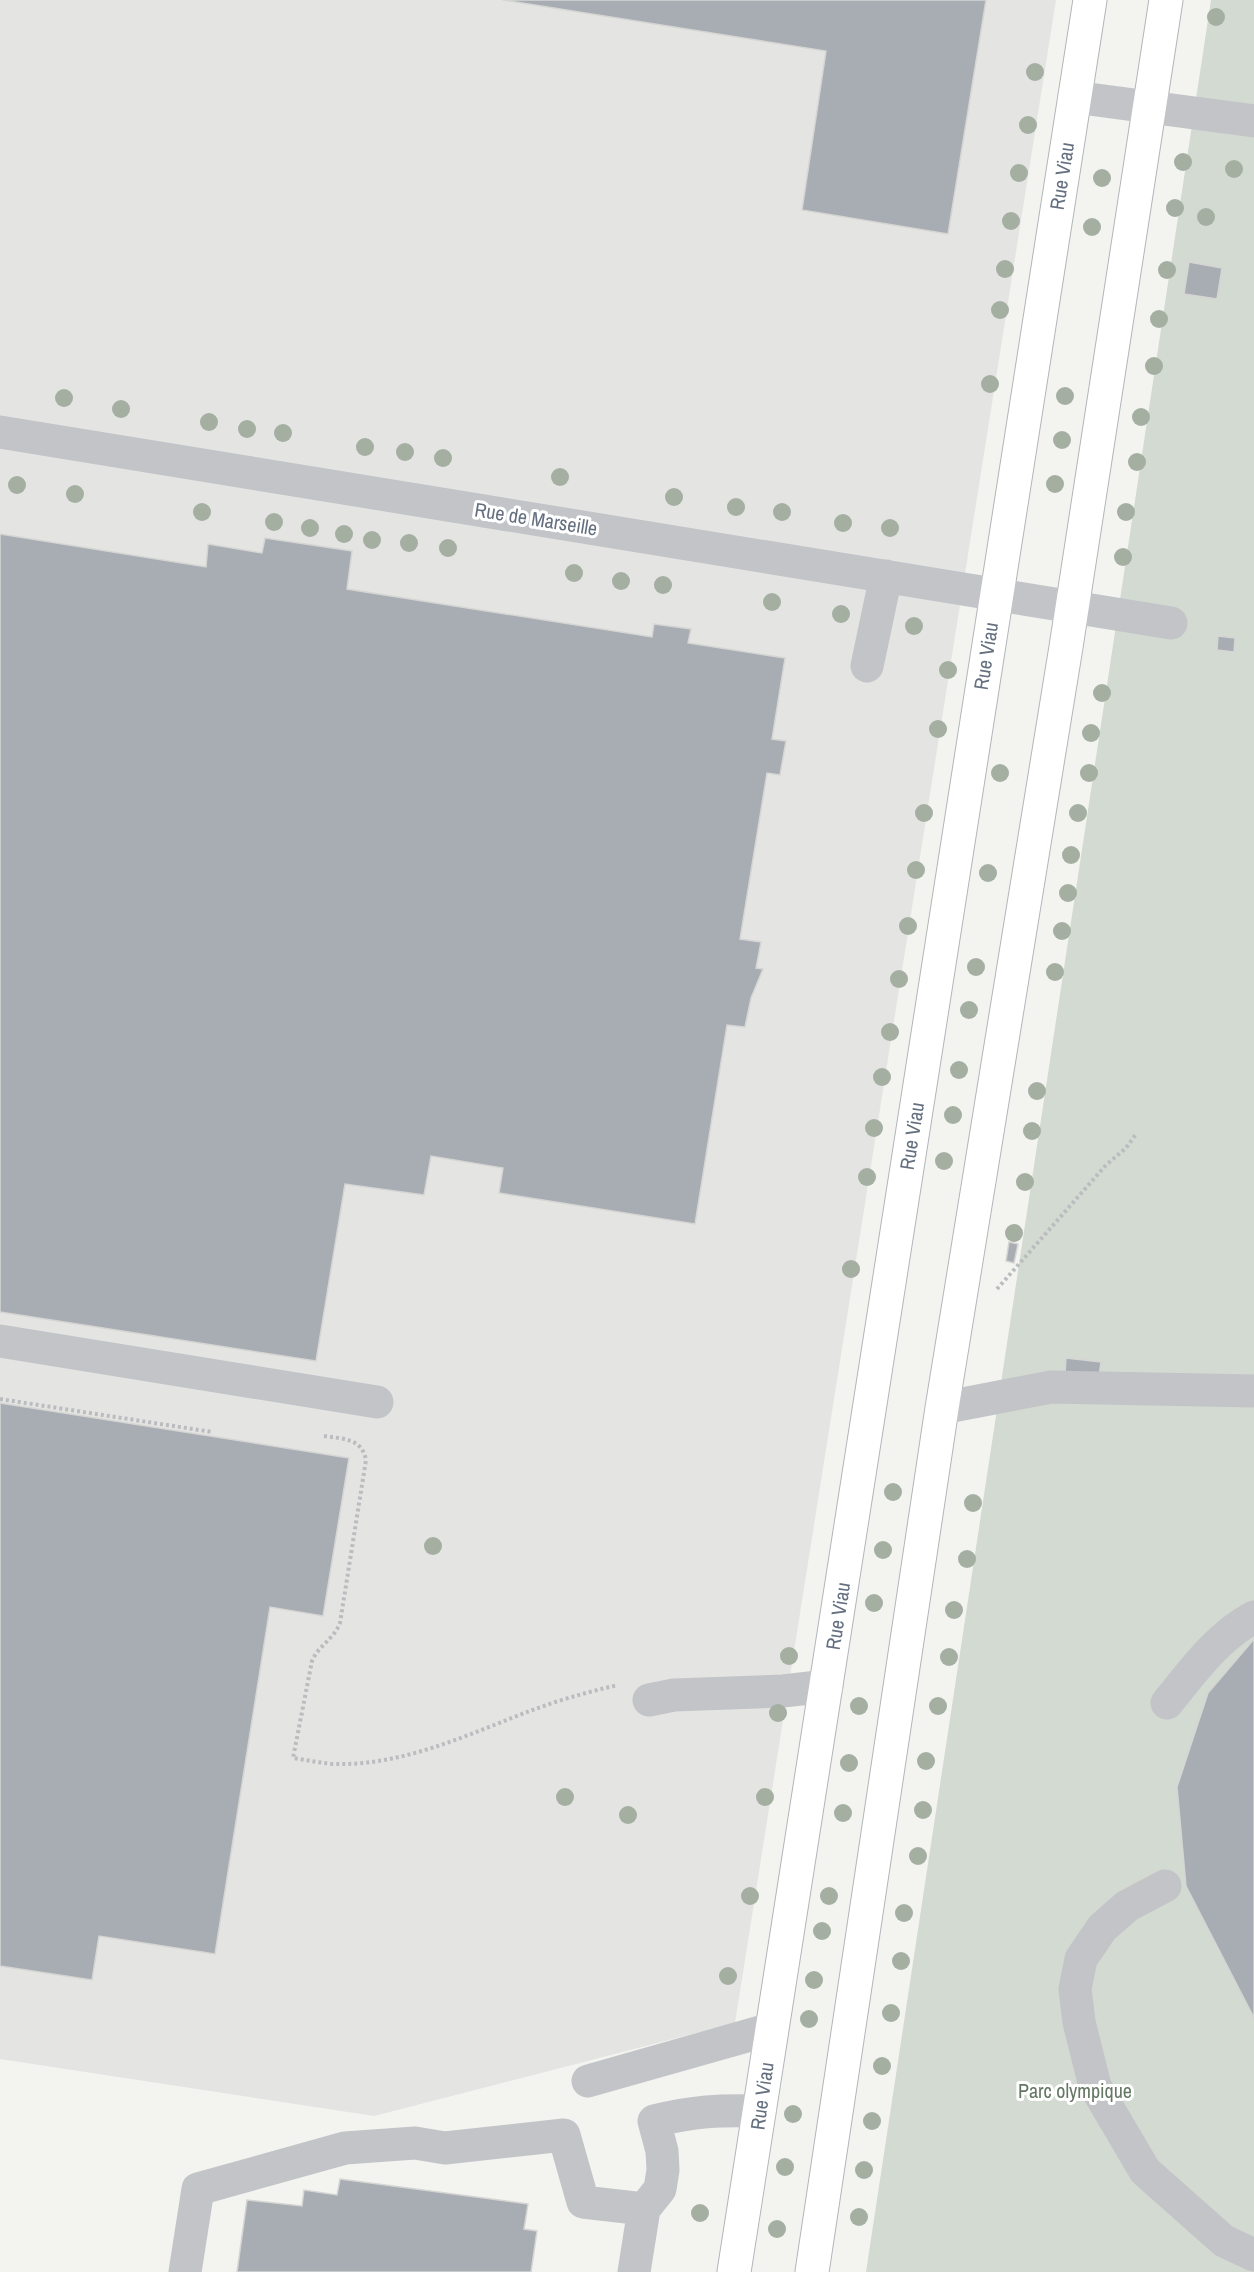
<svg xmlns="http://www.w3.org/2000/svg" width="1254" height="2272" viewBox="0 0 1254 2272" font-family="'Archivo Narrow',sans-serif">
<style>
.built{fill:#e4e4e3}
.green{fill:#d3dad1}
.building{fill:#a8adb4;stroke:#d5d5d3;stroke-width:1.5}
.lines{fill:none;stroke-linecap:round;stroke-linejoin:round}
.major-casing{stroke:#b2b5b9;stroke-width:35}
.path{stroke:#bbbcbf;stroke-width:4;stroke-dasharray:3 3;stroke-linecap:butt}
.minor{stroke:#c2c4c8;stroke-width:33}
.major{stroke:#fff;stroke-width:33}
.tree{fill:#a4afa2}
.labels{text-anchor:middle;stroke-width:6;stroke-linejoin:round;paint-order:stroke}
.street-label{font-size:20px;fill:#646f7f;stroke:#fff}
.park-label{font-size:20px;fill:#647763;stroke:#fff}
</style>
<rect width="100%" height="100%" fill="#f3f4f0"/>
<path class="built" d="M0,0H1056L735,2023L374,2116L0,2059Z"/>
<path class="green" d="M1211,0H1254V2272H866Z"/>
<path class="building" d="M503,0H986L948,234L802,210L826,51Z
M1189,262L1222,268L1217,299L1184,294Z
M0,534L206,567L208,544L262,553L265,538L352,551L347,589L652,637L654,624L691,629L688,643L785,658L772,739L786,741L780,775L767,773L740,939L761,942L756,968L763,969L751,998L745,1027L727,1025L695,1224L499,1193L503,1168L431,1156L424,1195L345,1184L316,1361L0,1312Z
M1218,636L1235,638L1234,652L1217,650Z
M1009,1242L1018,1244L1014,1263L1006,1261Z
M1066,1358L1101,1362L1099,1376L1065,1373Z
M0,1403L349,1458L323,1616L270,1607L215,1954L99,1936L92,1980L0,1966Z
M1254,1639V2018L1186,1886L1177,1787L1208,1693Z
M340,2179L528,2204L524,2229L537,2231L531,2272H237L247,2200L302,2206L304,2190L337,2195Z"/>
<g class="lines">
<g class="major-casing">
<path id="major" d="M734,2272L1090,0
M812,2272L942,1408L1066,647L1166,0"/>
</g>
<path class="path" d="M997,1289L1106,1165L1126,1148L1136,1134
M0,1399L212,1432
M324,1436C343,1439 362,1438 366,1460L340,1623C334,1639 318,1646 312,1661L293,1758C307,1760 320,1763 334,1764C401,1766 465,1736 527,1712C556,1701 587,1692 618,1685"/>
<path class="minor" d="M1074,97L1254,121
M0,432L1171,623
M867,666L886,576
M0,1341L377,1402
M942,1408L1051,1387L1254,1391
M649,1700L674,1695L783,1691L827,1686
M1167,1703C1193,1671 1217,1637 1254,1617
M1165,1886L1127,1906L1102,1928L1081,1959L1075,1989L1079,2022L1095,2086L1145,2171L1224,2241L1254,2255
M588,2081L771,2029
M185,2272L198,2189L345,2148L415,2143L445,2148L564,2135L583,2202L644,2209
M634,2272L644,2209L660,2189L663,2170L662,2151L654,2121C694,2111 719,2110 760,2111"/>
<use href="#major" class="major"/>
</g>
<g class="tree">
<circle cx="1216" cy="17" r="9"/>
<circle cx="1035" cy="72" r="9"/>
<circle cx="1028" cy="125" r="9"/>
<circle cx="1183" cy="162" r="9"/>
<circle cx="1234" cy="169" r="9"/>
<circle cx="1019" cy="173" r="9"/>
<circle cx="1102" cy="178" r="9"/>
<circle cx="1175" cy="208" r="9"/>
<circle cx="1206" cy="217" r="9"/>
<circle cx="1011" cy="221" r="9"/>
<circle cx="1092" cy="227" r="9"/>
<circle cx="1005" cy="269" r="9"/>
<circle cx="1167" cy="270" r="9"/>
<circle cx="1000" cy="310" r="9"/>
<circle cx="1159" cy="319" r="9"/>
<circle cx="1154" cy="366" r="9"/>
<circle cx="990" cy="384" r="9"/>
<circle cx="1065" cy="396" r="9"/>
<circle cx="64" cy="398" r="9"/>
<circle cx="121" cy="409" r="9"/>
<circle cx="1141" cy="417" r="9"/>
<circle cx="209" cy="422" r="9"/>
<circle cx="247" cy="429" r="9"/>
<circle cx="283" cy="433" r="9"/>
<circle cx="1062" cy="440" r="9"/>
<circle cx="365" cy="447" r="9"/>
<circle cx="405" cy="452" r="9"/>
<circle cx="443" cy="458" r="9"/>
<circle cx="1137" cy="462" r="9"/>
<circle cx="560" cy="477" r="9"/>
<circle cx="1055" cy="484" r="9"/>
<circle cx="17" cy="485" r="9"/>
<circle cx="75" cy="494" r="9"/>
<circle cx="674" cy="497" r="9"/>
<circle cx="736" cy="507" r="9"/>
<circle cx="202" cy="512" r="9"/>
<circle cx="782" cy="512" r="9"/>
<circle cx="1126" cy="512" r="9"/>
<circle cx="274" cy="522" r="9"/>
<circle cx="843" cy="523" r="9"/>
<circle cx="310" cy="528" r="9"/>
<circle cx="890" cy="528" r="9"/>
<circle cx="344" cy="534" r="9"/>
<circle cx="372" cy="540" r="9"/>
<circle cx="409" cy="543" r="9"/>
<circle cx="448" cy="548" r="9"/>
<circle cx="1123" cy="557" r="9"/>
<circle cx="574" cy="573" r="9"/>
<circle cx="621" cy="581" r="9"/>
<circle cx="663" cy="585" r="9"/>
<circle cx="772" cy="602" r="9"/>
<circle cx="841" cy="614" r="9"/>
<circle cx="914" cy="626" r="9"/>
<circle cx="948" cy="670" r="9"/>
<circle cx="1102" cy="693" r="9"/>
<circle cx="938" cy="729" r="9"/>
<circle cx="1091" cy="733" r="9"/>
<circle cx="1000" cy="773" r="9"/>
<circle cx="1089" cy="773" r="9"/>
<circle cx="924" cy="813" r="9"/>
<circle cx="1078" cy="813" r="9"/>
<circle cx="1071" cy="855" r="9"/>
<circle cx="916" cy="870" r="9"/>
<circle cx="988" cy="873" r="9"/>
<circle cx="1068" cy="893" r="9"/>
<circle cx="908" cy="926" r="9"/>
<circle cx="1062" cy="931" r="9"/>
<circle cx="976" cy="967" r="9"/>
<circle cx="1055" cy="972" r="9"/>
<circle cx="899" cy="979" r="9"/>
<circle cx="969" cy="1010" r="9"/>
<circle cx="890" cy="1032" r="9"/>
<circle cx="959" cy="1070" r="9"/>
<circle cx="882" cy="1077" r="9"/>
<circle cx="1037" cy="1091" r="9"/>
<circle cx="953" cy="1115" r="9"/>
<circle cx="874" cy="1128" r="9"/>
<circle cx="1032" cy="1131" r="9"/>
<circle cx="944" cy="1161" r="9"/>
<circle cx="867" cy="1177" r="9"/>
<circle cx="1025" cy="1182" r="9"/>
<circle cx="1014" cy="1233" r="9"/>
<circle cx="851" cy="1269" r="9"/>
<circle cx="893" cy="1492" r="9"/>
<circle cx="973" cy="1503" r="9"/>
<circle cx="433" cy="1546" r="9"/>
<circle cx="883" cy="1550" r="9"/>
<circle cx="967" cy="1559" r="9"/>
<circle cx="874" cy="1603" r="9"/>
<circle cx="954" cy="1610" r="9"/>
<circle cx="789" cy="1656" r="9"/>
<circle cx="949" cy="1657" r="9"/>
<circle cx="859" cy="1706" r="9"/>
<circle cx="938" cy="1706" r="9"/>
<circle cx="778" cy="1713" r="9"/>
<circle cx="926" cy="1761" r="9"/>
<circle cx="849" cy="1763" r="9"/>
<circle cx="565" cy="1797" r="9"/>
<circle cx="765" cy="1797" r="9"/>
<circle cx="923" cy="1810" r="9"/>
<circle cx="843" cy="1813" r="9"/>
<circle cx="628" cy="1815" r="9"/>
<circle cx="918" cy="1856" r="9"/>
<circle cx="750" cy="1896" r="9"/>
<circle cx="829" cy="1896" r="9"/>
<circle cx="904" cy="1913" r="9"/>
<circle cx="822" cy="1931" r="9"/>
<circle cx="901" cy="1961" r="9"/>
<circle cx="728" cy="1976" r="9"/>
<circle cx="814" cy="1980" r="9"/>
<circle cx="891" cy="2013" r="9"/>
<circle cx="809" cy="2019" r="9"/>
<circle cx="882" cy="2066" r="9"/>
<circle cx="793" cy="2114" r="9"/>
<circle cx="872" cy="2121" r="9"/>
<circle cx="785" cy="2167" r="9"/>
<circle cx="864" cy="2170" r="9"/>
<circle cx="700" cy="2213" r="9"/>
<circle cx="859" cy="2217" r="9"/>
<circle cx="777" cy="2229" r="9"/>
</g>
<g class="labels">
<g class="street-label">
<text transform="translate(1062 176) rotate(-81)" y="7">Rue Viau</text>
<text transform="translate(536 519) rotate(9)" y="7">Rue de Marseille</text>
<text transform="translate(986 656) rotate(-81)" y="7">Rue Viau</text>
<text transform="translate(912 1136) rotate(-81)" y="7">Rue Viau</text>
<text transform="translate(838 1616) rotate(-81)" y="7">Rue Viau</text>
<text transform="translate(762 2096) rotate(-82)" y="7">Rue Viau</text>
</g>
<g class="park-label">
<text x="1075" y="2098">Parc olympique</text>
</g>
</g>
</svg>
